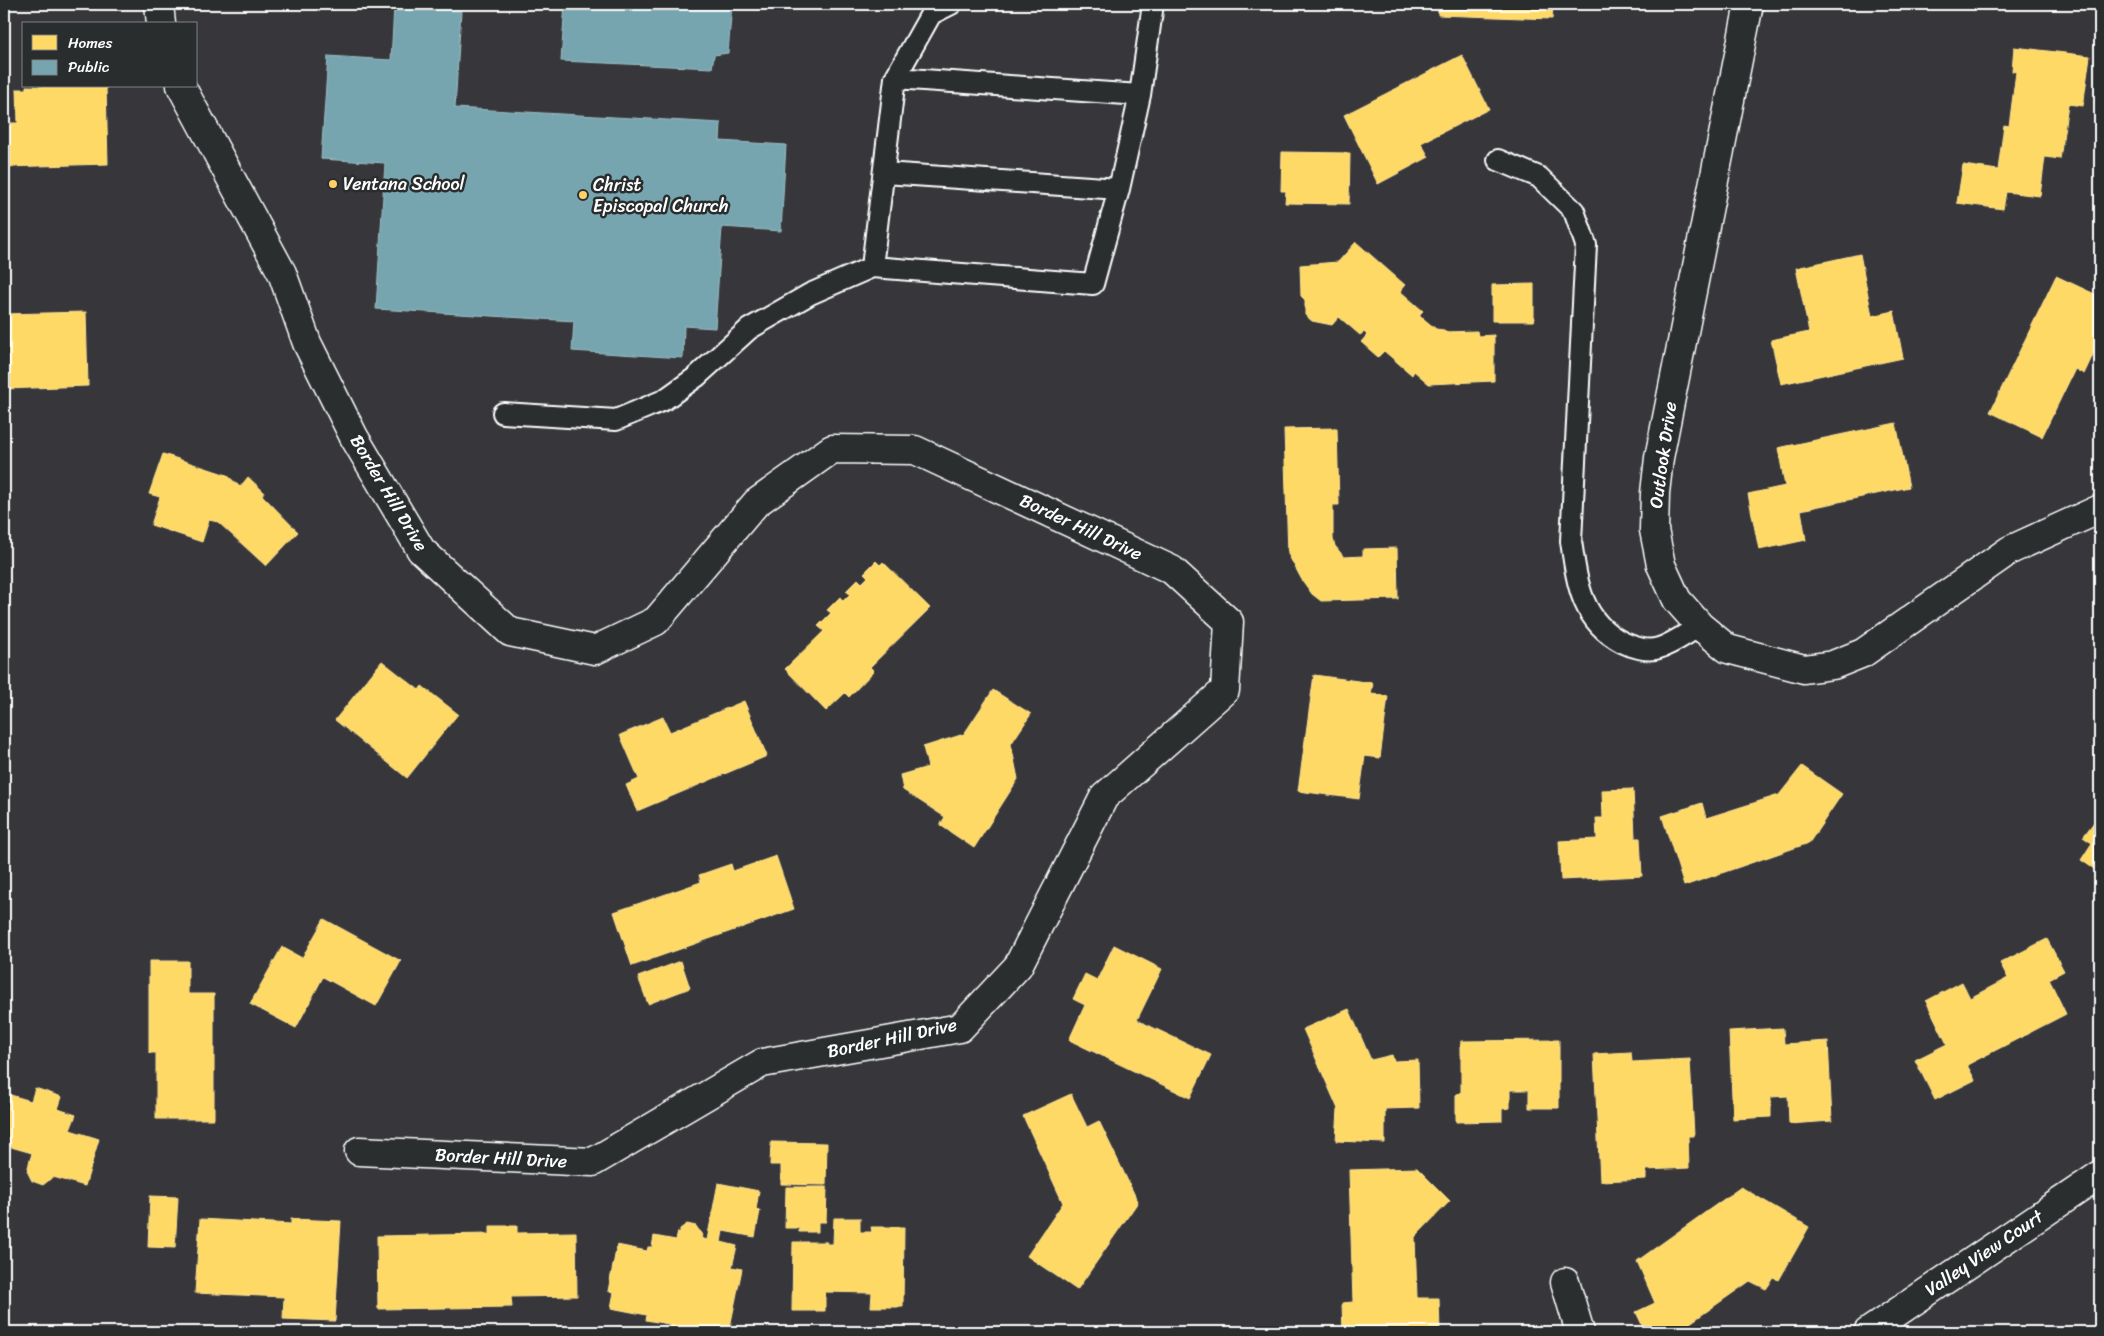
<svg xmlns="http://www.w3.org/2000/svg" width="2104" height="1336" viewBox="0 0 2104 1336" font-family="Sriracha,sans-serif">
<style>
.homes{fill:#ffd966;stroke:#ffe494}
.public{fill:#76a5af;stroke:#9fc0c7}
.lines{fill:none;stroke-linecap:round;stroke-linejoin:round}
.service-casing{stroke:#fff;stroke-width:24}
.minor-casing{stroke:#fff;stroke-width:31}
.service{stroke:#2a2d2e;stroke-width:20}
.minor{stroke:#2a2d2e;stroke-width:28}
.poi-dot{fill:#ffd166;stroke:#2a2d2e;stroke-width:2}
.labels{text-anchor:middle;stroke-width:5;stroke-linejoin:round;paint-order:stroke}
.poi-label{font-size:18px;fill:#fff;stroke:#2a2d2e;text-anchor:start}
.street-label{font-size:18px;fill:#fff;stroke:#2a2d2e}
</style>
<rect width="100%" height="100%" fill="#37373b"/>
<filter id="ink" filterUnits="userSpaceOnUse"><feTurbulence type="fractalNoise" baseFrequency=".02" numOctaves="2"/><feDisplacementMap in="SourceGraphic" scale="10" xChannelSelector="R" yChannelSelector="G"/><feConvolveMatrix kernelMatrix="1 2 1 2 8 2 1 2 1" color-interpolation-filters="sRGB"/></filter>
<g filter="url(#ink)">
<path class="homes" d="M1438,4H1553L1552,19L1438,15Z
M2014,47L2090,56L2083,106L2068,104L2060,159L2045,157L2040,196L2006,192L2003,209L1957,203L1963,165L1998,170L2004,125L2009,126L2016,72L2012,71Z
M1462,55L1489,109L1421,143L1429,157L1378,184L1344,115Z
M26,86L106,87L108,164L4,167V123H18L17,89H26Z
M1282,152L1350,153L1349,204L1285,203L1286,191H1281Z
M1356,242L1405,285L1400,291L1423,311L1419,315L1436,329L1444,330L1445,332L1477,331L1478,336L1494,335V381L1429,384L1414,371L1412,375L1384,351L1378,357L1361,342L1367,335L1364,332L1360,335L1339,317L1332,325L1312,321L1305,315V300L1301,296L1300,265L1338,262Z
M1860,254L1872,316L1894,311L1903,358L1781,384L1771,340L1809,332L1796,268Z
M2056,276L2099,296L2095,304L2100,306V340L2084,374L2075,369L2042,437L1990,412Z
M1534,284V321H1492V285Z
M86,312L88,386L4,389V314Z
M1896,423L1909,487L1801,510L1806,540L1759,550L1748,494L1785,486L1778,448Z
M1337,428L1339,505H1333V539L1335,546L1344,557L1363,556V549L1397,548L1398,599L1321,601L1312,594L1302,580L1288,554L1284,429Z
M163,454L227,475L240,487L248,477L264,492L262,495L298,532L266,566L218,522L209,520L202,542L151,525L160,497L149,494Z
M876,561L880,565L883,562L930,608L870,667L874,671L849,697L845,693L826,711L785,669L824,631L818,626L831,613L827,610L840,597L843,601L850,594L846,591L858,579L862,583L868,577L864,573Z
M382,661L419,690L422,686L458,714L407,778L335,720Z
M1314,675L1373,683L1371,694L1388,696L1380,758L1365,756L1359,799L1298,791Z
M993,690L1031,714L1011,744L1018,779L974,848L940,825L945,817L903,790L900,775L928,767L923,747L964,734Z
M744,701L767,756L637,811L626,785L639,779L620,735L663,717L670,732Z
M1802,766L1842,794L1809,843L1684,886L1662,816L1702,803L1706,818L1779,795Z
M1633,789L1635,838H1640L1642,876L1561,880L1559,841L1597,839L1596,818H1603L1602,790Z
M2100,814V873L2081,860L2092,843L2083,837Z
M776,856L794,909L632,966L614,912L701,882L699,875L731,864L733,871Z
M324,919L401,961L376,1006L323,977L296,1028L250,1004L282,947L302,958Z
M2047,939L2064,971L2049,979L2066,1014L1967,1065L1975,1080L1935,1100L1915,1060L1947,1044L1926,1001L1962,982L1970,998L2008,978L2000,963Z
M1114,945L1162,969L1137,1020L1211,1055L1190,1098L1069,1040L1085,1005L1073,999L1085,974L1097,980Z
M149,961H188V994H214V1119H156V1053H149Z
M681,961L690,988L648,1004L638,977Z
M1349,1009L1371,1060L1392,1055L1394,1061L1418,1060L1419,1108L1385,1109V1143L1336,1141L1338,1109L1303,1029Z
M1783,1028L1784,1044L1828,1041L1832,1121L1789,1124L1788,1096L1771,1097V1117L1733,1119L1729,1031Z
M1559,1040V1108H1529V1090H1510V1108L1502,1109V1121L1456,1122V1094L1461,1093V1041Z
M1631,1052L1632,1062L1690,1059L1694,1136H1688L1689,1168L1646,1170V1179L1600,1181L1594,1054Z
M35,1088L62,1097L58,1109L76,1115L70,1130L99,1139L85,1186L53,1177L43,1185L32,1181L27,1171L32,1153L4,1145V1093L31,1101Z
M1071,1094L1087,1127L1099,1121L1138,1202L1077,1290L1027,1256L1063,1203L1023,1116Z
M771,1142L827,1143L826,1185L781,1184V1165H770Z
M1417,1168L1450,1201L1415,1237L1417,1298H1439L1440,1332H1343L1342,1303L1353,1302L1349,1170Z
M718,1183L759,1191L756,1209L760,1211L755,1237L723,1231L721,1242L737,1246L732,1267L742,1269L729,1332H707L692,1329L688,1332H674L668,1324L646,1320L647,1315L611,1308L614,1292L608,1291L617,1245L647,1251L648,1247H652L654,1236L676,1240L678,1232L680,1233V1229L687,1224L696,1226L702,1235L701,1238L707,1240Z
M786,1187H827L826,1222H818V1232H799V1228H785Z
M1741,1187L1809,1227L1779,1280L1774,1278L1766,1289L1750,1281L1683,1328L1682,1332L1645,1331L1636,1312L1655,1303L1637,1261Z
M150,1196L178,1197L175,1248L148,1247Z
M834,1218H860V1232H872L871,1227H904L903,1307H871L872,1293L825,1292V1311H792L793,1242H827L826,1244H833Z
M200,1219L291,1224V1219L341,1221L335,1321L283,1319L284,1297L195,1293Z
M490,1226H517V1233L576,1232L577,1296L511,1297L512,1307L378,1309L377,1236L490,1234Z"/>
<path class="public" d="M565,4H732L728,53L714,55L712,68L561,61Z
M394,7L461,11L455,108L721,123L720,141L786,145L781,231L722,227L715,328L684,326L683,358L572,351L574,321L376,309L385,163L321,159L328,56L391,60Z"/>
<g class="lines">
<g class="service-casing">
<path id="service" d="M895,78L1140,95
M1498,160L1539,177L1574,211L1586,245L1571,541C1577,582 1581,621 1622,642C1632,647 1648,652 1659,648C1673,644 1687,633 1700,626
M884,173L1119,189
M872,267L895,78L931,14L951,4
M503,413L616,420L664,400L696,377L749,329L810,294L872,267L1093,284L1119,189L1140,95L1153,4"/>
</g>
<g class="minor-casing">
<path id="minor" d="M159,4L161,24
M1749,4L1659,458L1655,493L1654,530L1661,565L1677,600L1700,626L1728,649L1804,669L1833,665L1863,653L2010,550L2100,509
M181,86L282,273L307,343L354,437L421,550L510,632L595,650L656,621L756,503L832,449L915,450L1172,570L1229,622L1225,690L1104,797L1018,966L960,1028L762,1063L593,1162L359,1151
M1565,1282L1580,1332
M1868,1332L2100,1175"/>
</g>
<use href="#service" class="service"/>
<use href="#minor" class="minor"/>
</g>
</g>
<g class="poi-dot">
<circle cx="333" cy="184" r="5"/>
<circle cx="583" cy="195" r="5"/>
</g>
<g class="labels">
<g class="poi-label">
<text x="343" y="190">Ventana School</text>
<text x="593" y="191">Christ<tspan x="593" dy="21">Episcopal Church</tspan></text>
</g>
<g class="street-label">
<text transform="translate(1663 455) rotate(-82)" y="6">Outlook Drive</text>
<text transform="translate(389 493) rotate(59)" y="6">Border Hill Drive</text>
<text transform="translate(1081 527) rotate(25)" y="6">Border Hill Drive</text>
<text transform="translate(892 1038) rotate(-12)" y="6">Border Hill Drive</text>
<text transform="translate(501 1158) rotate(3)" y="6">Border Hill Drive</text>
<text transform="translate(1984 1253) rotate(-34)" y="6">Valley View Court</text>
</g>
</g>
<rect width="2104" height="1336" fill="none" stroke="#2a2d2e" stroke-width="20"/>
<rect x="10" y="10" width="2084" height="1316" fill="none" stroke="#fff" stroke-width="2" filter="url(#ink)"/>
<rect x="22" y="22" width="175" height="65" fill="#2a2d2e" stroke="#7f8182"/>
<rect x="32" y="35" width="25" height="15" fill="#ffd966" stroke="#7f8182"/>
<text x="68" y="48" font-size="15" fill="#ffffff">Homes</text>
<rect x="32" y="60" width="25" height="15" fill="#76a5af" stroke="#7f8182"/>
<text x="68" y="72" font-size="15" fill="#ffffff">Public</text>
</svg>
